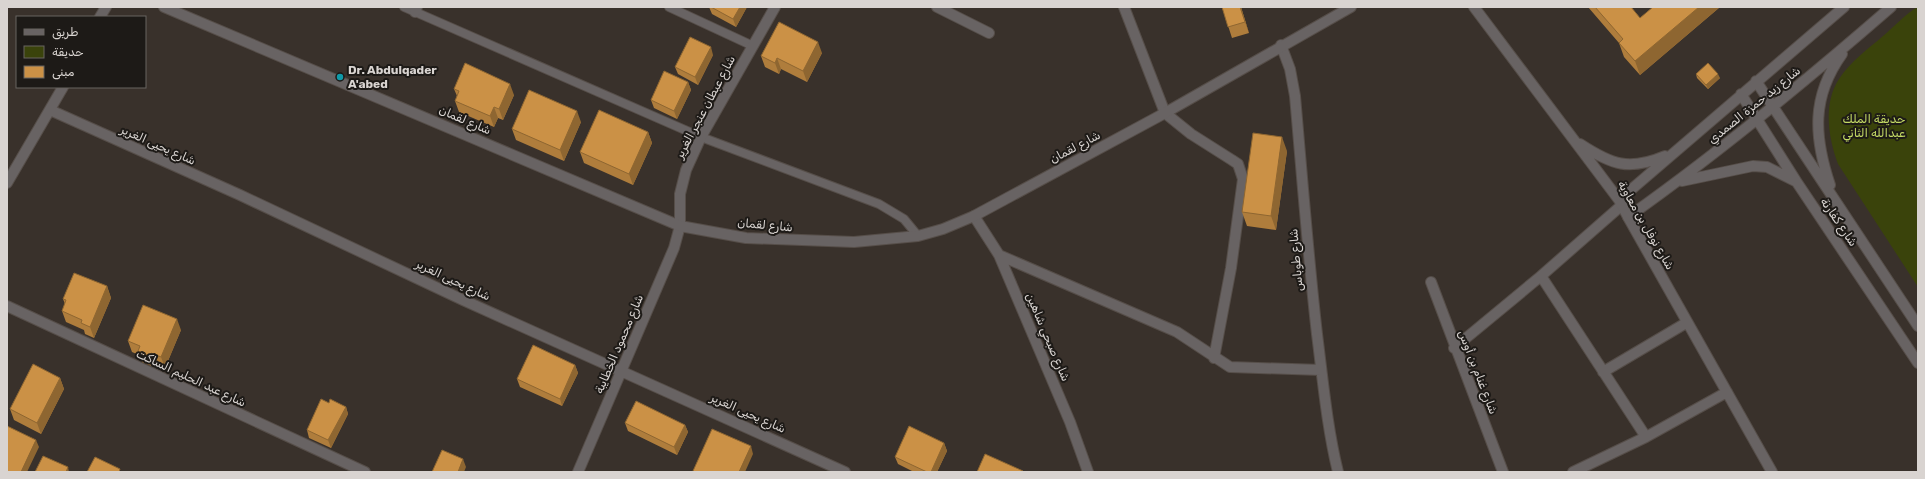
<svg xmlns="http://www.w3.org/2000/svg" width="1925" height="479" viewBox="0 0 1925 479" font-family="Rubik,Vazirmatn,sans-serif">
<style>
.green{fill:#3a430b}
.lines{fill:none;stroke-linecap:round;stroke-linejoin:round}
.service-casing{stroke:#564e49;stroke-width:10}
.minor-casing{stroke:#564e49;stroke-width:12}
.tertiary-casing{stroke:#564e49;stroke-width:12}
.service{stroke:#686363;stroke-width:8}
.minor{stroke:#686363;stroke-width:10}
.tertiary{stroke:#686363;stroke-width:10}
.wall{fill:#af7d3c}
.shaded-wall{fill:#8e6631}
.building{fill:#cb9146;stroke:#8e6631}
.culture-dot{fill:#0f9aa8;stroke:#1d1a17;stroke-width:1.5}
.labels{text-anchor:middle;stroke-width:4;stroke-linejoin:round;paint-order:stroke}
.poi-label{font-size:12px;font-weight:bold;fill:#d9d4d1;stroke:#1d1a17;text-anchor:start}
.street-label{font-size:12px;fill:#d9d4d1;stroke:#1d1a17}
.park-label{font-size:12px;fill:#c4da65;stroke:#1d1a17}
</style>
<rect width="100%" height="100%" fill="#39312b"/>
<path class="green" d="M1918,7V287L1838,164C1828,138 1823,103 1839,79C1850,62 1868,49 1883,36C1894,27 1906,13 1918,7Z"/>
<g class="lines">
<g class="service-casing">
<path id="service" d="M404,7L701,137L879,204L904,219L918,236
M669,7L753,46"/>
</g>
<g class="minor-casing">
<path id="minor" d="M937,7L989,33
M1124,7L1165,113L1191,134L1232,160L1238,164L1243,179L1231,268L1214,358
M415,12L417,7
M100,17L106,7
M1281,45L1290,69L1295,96C1302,175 1308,255 1317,334C1323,381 1327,427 1338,472
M50,110L240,195L463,300L845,472
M7,183L63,87
M974,216L999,255L1070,422L1088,472
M1628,217L1772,472
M999,255L1177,332L1230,367L1321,370
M1541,276L1646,437
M1431,282L1503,472
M7,306L365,472
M1454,348L1541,276L1622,205
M1603,372L1686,323
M578,472L674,248L680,226V194L686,170L701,137L775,7
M1573,472L1646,437L1727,392"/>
</g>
<g class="tertiary-casing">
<path id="tertiary" d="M164,7L680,226L746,238L854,242L918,236L943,229L974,216L1165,113L1351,7
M1474,7L1619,200L1628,217C1720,152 1807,80 1891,7
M1756,81L1918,326
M1741,94L1796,181L1918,363
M1580,144C1612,165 1629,171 1665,156
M1682,181L1753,166L1767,167L1795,181
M1830,185C1814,137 1811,97 1842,54
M1619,200L1844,7"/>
</g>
<use href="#service" class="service"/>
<use href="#minor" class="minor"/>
<use href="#tertiary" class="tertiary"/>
</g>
<path class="wall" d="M709,7H747L736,27L712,14Z
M1222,7H1241L1249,33L1232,38Z
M1588,7H1631L1640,18L1653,7H1720L1640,75L1624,57L1619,43Z
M822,53L807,82L781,69L779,74L765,67L761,56Z
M713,55L698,85L678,74L675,67Z
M1696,74L1720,78L1708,89L1697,78Z
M688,82L691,90L677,119L654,108L651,100Z
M454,89L514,95L503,120L498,118L494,127L459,112L455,101L457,96Z
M581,122L564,161L516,140L512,129Z
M648,132L652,143L633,185L584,163L580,152Z
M1287,151L1276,230L1247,226L1242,212Z
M107,286L111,298L94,338L85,334L84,330L66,322L62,311L65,304L63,299Z
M181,330L165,368L155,364L154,367L142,362L139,355L132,352L128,341Z
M575,365L578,373L562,406L520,387L517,379Z
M60,378L64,389L41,434L14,420L10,409Z
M329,403L346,407L348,414L331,448L309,438L307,430Z
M625,423L685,425L688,432L677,455L628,431Z
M944,443L947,451L937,472H914L898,464L895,457Z"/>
<path class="shaded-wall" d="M740,7H747L736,27L733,19Z
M1240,7H1241L1249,33L1245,22Z
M1699,7H1720L1640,75L1635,61Z
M818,42L822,53L807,82L803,71Z
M711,47L713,55L698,85L695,77Z
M777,58L781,69L779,74L775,63Z
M1718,74L1720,78L1708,89L1706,85Z
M688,82L691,90L677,119L674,111Z
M510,84L514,95L503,120L499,109Z
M494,107L498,118L494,127L490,116Z
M577,111L581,122L564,161L560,150Z
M648,132L652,143L633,185L629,174Z
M1282,137L1287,151L1276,230L1271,216Z
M107,286L111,298L94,338L90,327Z
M177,319L181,330L165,368L161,357Z
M151,353L155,364L154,367L150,356Z
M575,365L578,373L562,406L560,399Z
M60,378L64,389L41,434L37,423Z
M346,407L348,414L331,448L328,440Z
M685,425L688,432L677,455L674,447Z
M36,440L39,447L27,472H21Z
M944,443L947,451L937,472H931Z
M751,446L753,454L745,472H739Z
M463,459L466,467L464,472H458Z
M68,467L69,472H66Z"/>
<path class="building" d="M711,7H740L733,19Z
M1222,7H1240L1245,22L1228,27Z
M1595,7H1631L1640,18L1653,7H1699L1635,61L1619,43L1623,39Z
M779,22L818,42L803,71L777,58L775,63L761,56Z
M690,37L711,47L695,77L675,67Z
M465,63L510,84L499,109L494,107L490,116L455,101L459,91L454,89Z
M1708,63L1718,74L1706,85L1696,74Z
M664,71L688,82L674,111L651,100Z
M529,90L577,111L560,150L512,129Z
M599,110L648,132L629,174L580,152Z
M1253,133L1282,137L1271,216L1242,212Z
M74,273L107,286L90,327L81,323L82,320L62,311L66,300L63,299Z
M143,305L177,319L161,357L151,353L150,356L138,351L140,346L128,341Z
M533,345L575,365L560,399L517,379Z
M33,364L60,378L37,423L10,409Z
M321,399L329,403L330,399L346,407L328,440L307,430Z
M636,401L685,425L674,447L625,423Z
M7,426L36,440L21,472H7Z
M909,426L944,443L931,472H927L895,457Z
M712,429L751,446L739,472H696L693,471Z
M442,450L463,459L458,472H432Z
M985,454L1023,471L1022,472H977Z
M43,456L68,467L66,472H35Z
M95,457L120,469L119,472H87Z"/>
<circle class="culture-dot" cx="340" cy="77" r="4"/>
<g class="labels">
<g class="poi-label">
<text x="348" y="74">Dr. Abdulqader<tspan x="348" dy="14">A'abed</tspan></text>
</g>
<g class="street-label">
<text transform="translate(1754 105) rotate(-39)" y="4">شارع زيد حمزة الصمدي</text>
<text transform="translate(705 107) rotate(-62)" y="4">شارع عبطان عنجر الغرير</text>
<text transform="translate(465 120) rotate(23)" y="4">شارع لقمان</text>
<text transform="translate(158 145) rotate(24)" y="4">شارع يحيى الغرير</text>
<text transform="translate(1075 147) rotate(-28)" y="4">شارع لقمان</text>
<text transform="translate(1839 222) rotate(56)" y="4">شارع كفارنة</text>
<text transform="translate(765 225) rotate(5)" y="4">شارع لقمان</text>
<text transform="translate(1646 225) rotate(60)" y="4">شارع نوفل بن معاوية</text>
<text transform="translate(1296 260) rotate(-95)" y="4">شارع طوباس</text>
<text transform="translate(453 280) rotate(25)" y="4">شارع يحيى الغرير</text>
<text transform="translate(1048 337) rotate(67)" y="4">شارع صبحي شاهين</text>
<text transform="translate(619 344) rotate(-67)" y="4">شارع محمود الخطايبة</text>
<text transform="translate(1478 372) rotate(69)" y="4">شارع غنام بن أوس</text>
<text transform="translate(191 378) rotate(25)" y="4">شارع عبد الحليم الساكت</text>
<text transform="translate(748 413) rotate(24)" y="4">شارع يحيى الغرير</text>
</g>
<g class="park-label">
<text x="1874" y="123">حديقة الملك<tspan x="1874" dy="14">عبدالله الثاني</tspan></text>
</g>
</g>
<rect width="1925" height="479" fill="none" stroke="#d9d4d1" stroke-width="16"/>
<rect x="16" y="16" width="130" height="72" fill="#1d1a17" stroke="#686461"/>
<rect x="24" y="29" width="20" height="6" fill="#686363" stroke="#686461"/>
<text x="52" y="36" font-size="12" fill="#d9d4d1">طريق</text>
<rect x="24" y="46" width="20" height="12" fill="#3a430b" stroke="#686461"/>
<text x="52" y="56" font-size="12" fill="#d9d4d1">حديقة</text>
<rect x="24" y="66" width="20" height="12" fill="#cb9146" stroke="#686461"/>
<text x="52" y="76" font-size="12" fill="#d9d4d1">مبنى</text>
</svg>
